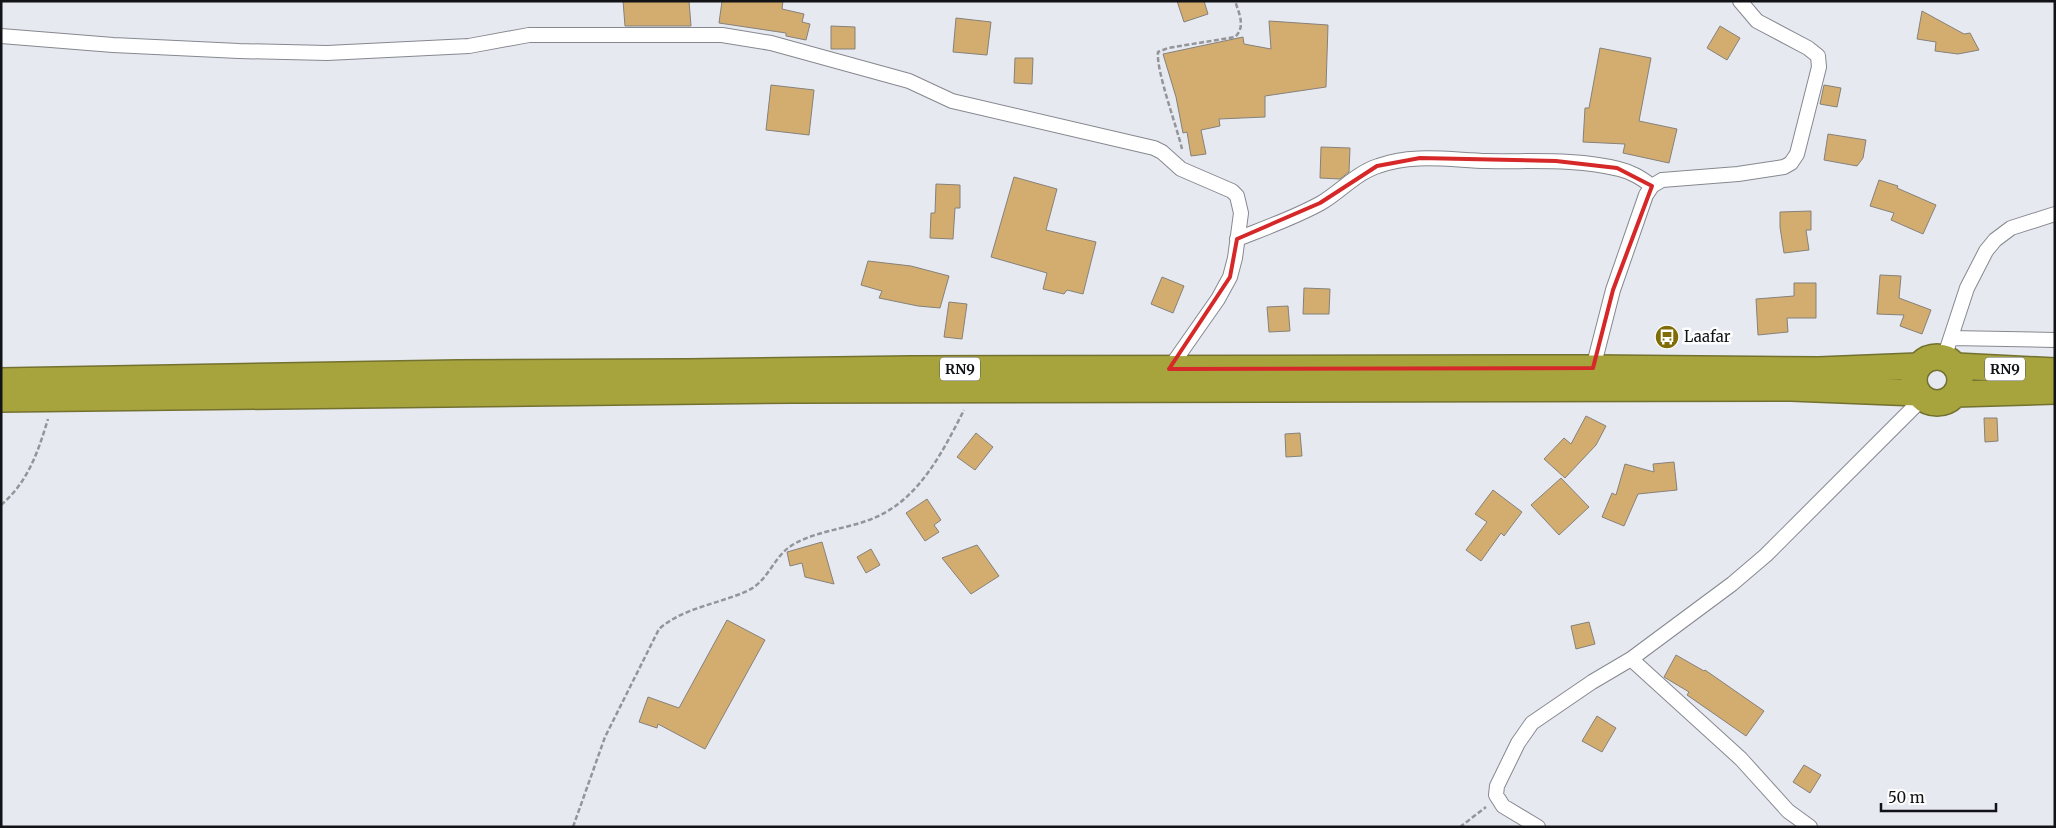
<svg xmlns="http://www.w3.org/2000/svg" width="2056" height="828" viewBox="0 0 2056 828" font-family="Merriweather,serif">
<style>
.building{fill:#d3ad6f;stroke:#85817a}
.lines{fill:none;stroke-linecap:round;stroke-linejoin:round}
.street-casing{stroke:#86888f;stroke-width:16}
.highway-casing{stroke:#737130;stroke-width:28}
.path{stroke:#93959b;stroke-width:2.5;stroke-dasharray:5 2.5;stroke-linecap:butt}
.street{stroke:#fff;stroke-width:14}
.highway{stroke:#a7a43e;stroke-width:25}
.marked{fill:none;stroke:#d62828;stroke-width:4;stroke-linejoin:round}
.labels{text-anchor:middle;stroke-width:5;stroke-linejoin:round;paint-order:stroke}
.shield{fill:#fff;stroke:#595a5c;stroke-width:1}
.shield-label{font-size:14px;font-weight:bold;fill:#121316}
.poi-label{font-size:15px;fill:#121316;stroke:#fff;text-anchor:start}
</style>
<rect width="100%" height="100%" fill="#e7e9f1"/>
<path class="building" d="M623,1H689L691,26H625Z
M722,1H783L782,9L804,14L802,22L810,24L806,40L786,36V33L719,23Z
M1177,1H1204L1208,14L1184,22Z
M1922,11L1964,34L1970,33L1979,50L1958,54L1935,51L1936,42L1917,39Z
M956,18L991,22L987,55L953,52Z
M1269,21L1328,25L1326,87L1265,96V117L1219,119L1220,126L1201,130L1206,154L1191,156L1187,132L1183,133L1176,97L1163,54L1243,37L1244,44L1271,49Z
M831,26L855,27V49H831Z
M1720,26L1740,38L1727,60L1707,48Z
M1600,48L1651,58L1639,121L1677,129L1669,163L1623,153L1625,144L1583,142L1585,108H1589Z
M1015,58H1033L1032,84L1014,83Z
M771,85L814,90L809,135L766,130Z
M1824,85L1841,88L1837,107L1820,104Z
M1828,134L1866,140L1863,158L1857,166L1824,160Z
M1321,147L1350,148L1349,172L1340,179L1320,178Z
M1014,177L1057,189L1046,230L1096,242L1083,294L1067,290L1064,294L1043,289L1047,273L991,257Z
M1879,180L1898,186L1897,188L1936,205L1923,234L1891,220L1894,213L1870,206Z
M936,184L960,185V208H955L953,239L930,238L931,213H935Z
M1811,211V230H1806L1809,250L1784,253L1780,227V212Z
M868,261L911,266L949,276L940,308L918,306L879,298L882,291L861,285Z
M1880,275L1901,276L1899,298L1931,310L1922,334L1900,326L1904,315L1877,314Z
M1162,277L1184,286L1173,313L1151,304Z
M1794,283H1816V318H1787L1788,332L1758,335L1756,299L1794,296Z
M1304,288L1330,289L1329,314H1303Z
M949,302L967,304L962,339L944,337Z
M1288,306L1290,331L1269,332L1267,307Z
M1586,416L1606,426L1596,445L1565,478L1544,459L1564,438L1571,444Z
M1984,418H1997L1998,441L1985,442Z
M976,433L993,447L975,470L957,457Z
M1300,433L1302,456L1286,457L1285,434Z
M1674,462L1677,490L1638,494L1624,526L1602,517L1612,493L1616,495L1625,464L1654,472L1653,464Z
M1561,478L1589,507L1559,535L1531,505Z
M1493,490L1522,512L1504,536L1501,533L1481,561L1466,550L1487,522L1475,514Z
M927,499L941,520L934,525L939,532L925,541L906,513Z
M822,542L834,584L805,577L802,563L790,566L787,552Z
M977,545L999,576L971,594L942,558Z
M871,549L880,565L866,573L857,557Z
M727,620L765,640L705,749L658,724L657,728L639,722L648,697L679,708Z
M1589,622L1595,644L1576,649L1571,626Z
M1676,655L1704,671L1705,670L1764,711L1746,736L1687,695L1689,692L1664,677Z
M1597,716L1616,728L1602,752L1582,741Z
M1804,765L1821,775L1810,793L1793,782Z"/>
<g class="lines">
<g class="street-casing">
<path id="street" d="M1,36L113,45L239,51L327,53L469,46L529,35H722L771,43L909,81L952,101L1154,148L1162,152L1181,169L1232,191L1237,196L1241,213L1235,258L1230,277L1218,299L1169,369
M1237,239C1265,228 1294,218 1321,203C1340,192 1356,173 1378,166C1412,153 1451,160 1487,161C1529,162 1577,158 1619,169C1632,172 1641,178 1652,186
M1951,338L2055,340
M1944,358L1967,288L1986,251L1995,240L2011,228L2055,214
M1593,368L1613,290L1646,195L1652,186L1662,180L1738,174L1784,167L1791,163L1797,154L1819,67L1818,56L1808,48L1757,21L1740,1
M1631,659L1741,759L1788,811L1810,827
M1538,827L1503,806L1496,795L1497,786L1518,743L1532,723L1592,682L1631,659L1732,584L1766,555L1922,399"/>
</g>
<g class="highway-casing">
<path id="highway" d="M1914 380a23 23 0 1 1 46 0a23 23 0 1 1-46 0Z
M1956,366L2055,371
M1,381L458,373L688,372L911,369L1593,368L1819,370L1918,366
M1956,394L2055,391
M1,399L793,390L1791,388L1917,393"/>
</g>
<path class="path" d="M1182,149C1177,127 1156,71 1158,52L1168,48L1235,37C1246,27 1239,13 1235,1
M1,505C28,482 38,452 48,419
M1,826L2,827
M573,827L605,737L659,629C684,607 720,604 749,590C769,580 774,555 794,544C815,532 843,529 866,521C917,504 941,455 964,410
M1460,827L1486,807"/>
<use href="#street" class="street"/>
<use href="#highway" class="highway"/>
</g>
<path class="marked" d="M1420,158L1556,161L1617,168L1652,186L1613,290L1593,368L1169,369L1230,277L1237,239L1320,203L1377,166Z"/>
<defs>
<g id="bus-disc" transform="scale(1.25)"><circle r="9.5" fill="#806c07" stroke="#fff"/><path d="M-5-6H5V4H4V6H2V4H-2V6H-4V4H-5ZM-3.5-4V0h7V-4ZM-3.5 1.2v1.5H-2V1.2ZM2 1.2v1.5H3.5V1.2Z" fill="#fff"/></g>
</defs>
<g fill-rule="evenodd">
<use href="#bus-disc" x="1667" y="337"/>
</g>
<g class="labels">
<g class="shield">
<rect x="940" y="357.5" width="40" height="23" rx="4"/>
<rect x="1985" y="357.5" width="40" height="23" rx="4"/>
</g>
<g class="shield-label">
<text x="960" y="374">RN9</text>
<text x="2005" y="374">RN9</text>
</g>
<g class="poi-label">
<text x="1684" y="342">Laafar</text>
</g>
</g>
<rect width="2056" height="828" fill="none" stroke="#121316" stroke-width="5"/>
<path d="M1881 803v8h115v-8" fill="none" stroke="#121316" stroke-width="2.5"/>
<text x="1888" y="803" font-size="15" fill="#121316" stroke="#ffffff" stroke-width="4" paint-order="stroke">50 m</text>
</svg>
